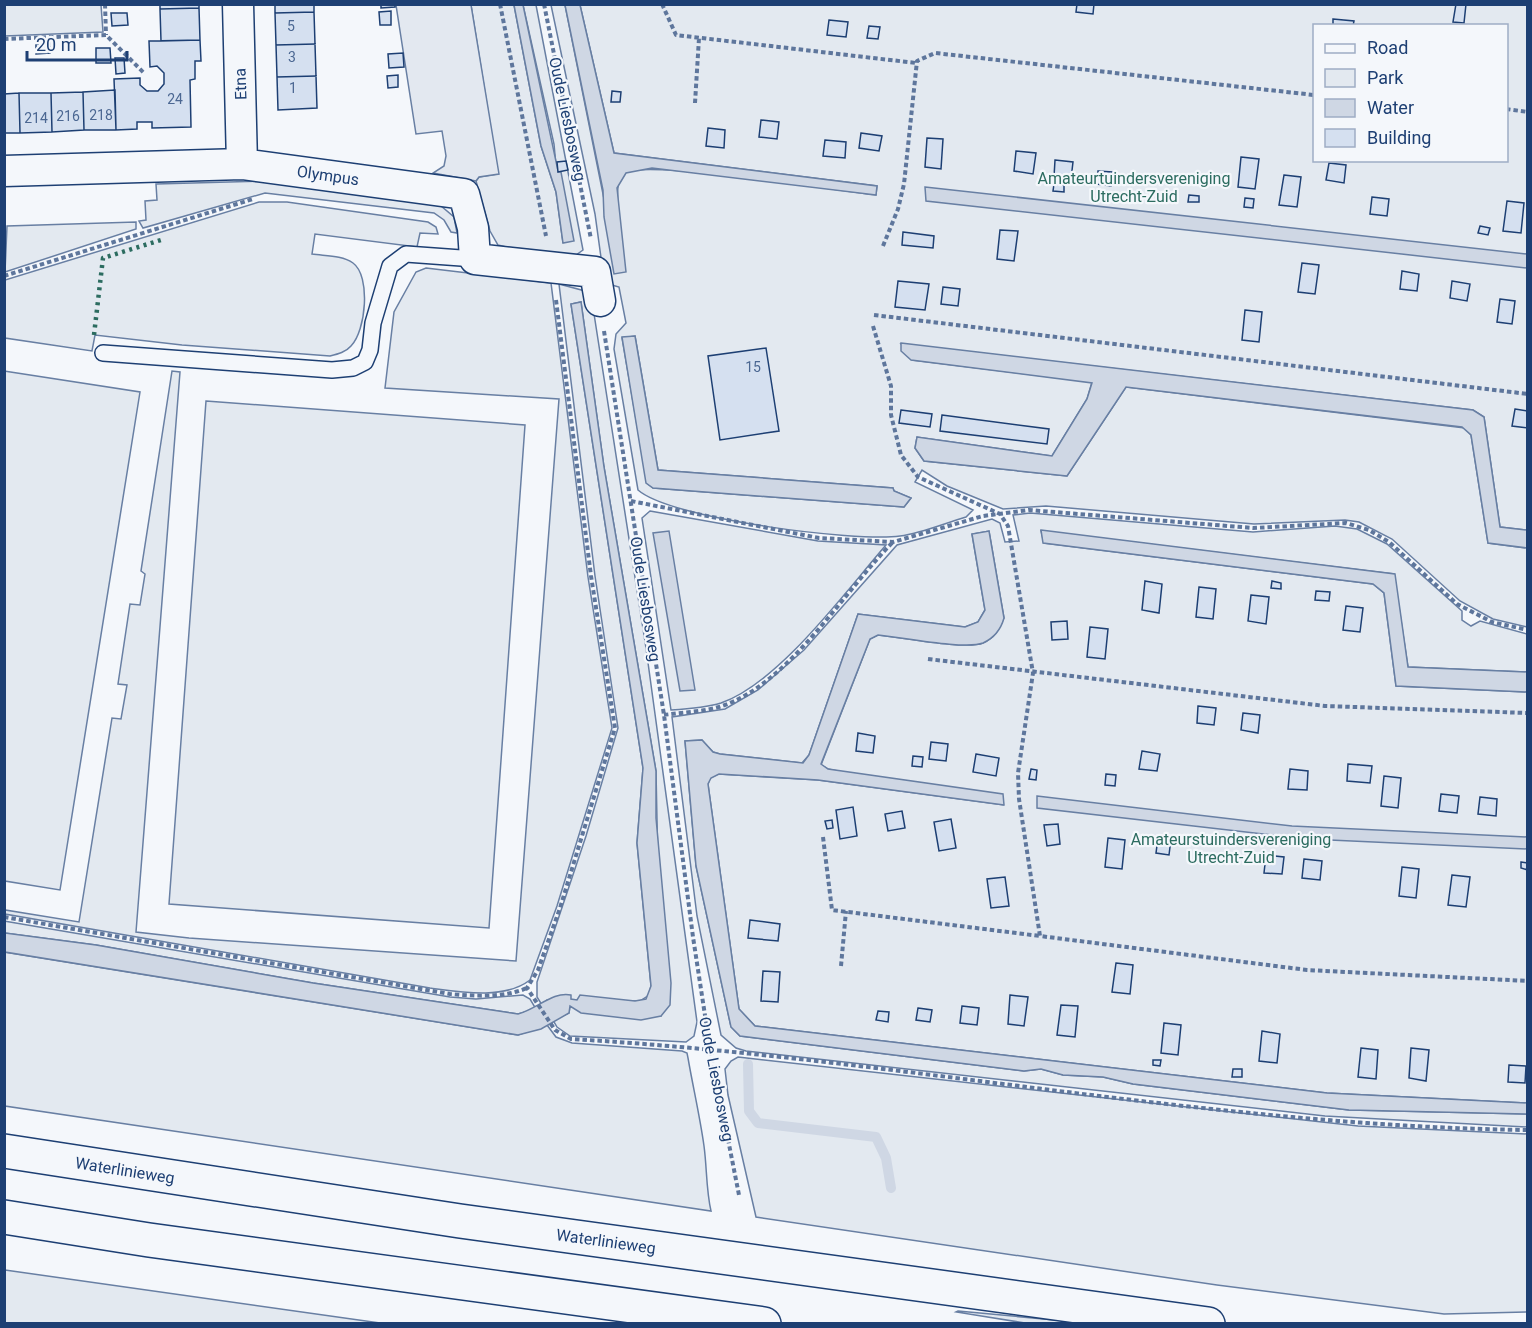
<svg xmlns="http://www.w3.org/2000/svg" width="1532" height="1328" viewBox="0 0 1532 1328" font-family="Roboto,sans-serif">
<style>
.green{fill:#e3e9f0;stroke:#687fa3;stroke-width:1.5;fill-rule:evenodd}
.parking{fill:#e3e8f0;stroke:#687fa3;stroke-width:1.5}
.water{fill:#cfd7e4;stroke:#687fa3;stroke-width:1.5}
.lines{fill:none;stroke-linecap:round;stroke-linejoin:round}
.stream{stroke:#cfd7e4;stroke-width:10}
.building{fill:#d5e0f0;stroke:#1d3f73;stroke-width:1.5}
.lane-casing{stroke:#1d3f73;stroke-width:18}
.street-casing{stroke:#1d3f73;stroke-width:33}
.primary-casing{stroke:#1d3f73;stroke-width:36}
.path{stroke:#5e769c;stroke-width:4;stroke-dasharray:4.5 3;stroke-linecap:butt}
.lane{stroke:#f4f7fb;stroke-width:15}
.street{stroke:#f4f7fb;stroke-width:30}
.primary{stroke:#f4f7fb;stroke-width:33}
.hedge{stroke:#2c6c60;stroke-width:4.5;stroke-dasharray:3 4.5;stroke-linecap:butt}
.labels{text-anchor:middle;stroke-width:4.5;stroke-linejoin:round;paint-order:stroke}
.number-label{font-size:14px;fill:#4b6792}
.street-label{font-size:16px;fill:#1d3f73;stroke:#f4f7fb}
.park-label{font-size:16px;fill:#2c6c60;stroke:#f4f7fb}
</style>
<rect width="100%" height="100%" fill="#f4f7fb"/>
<path class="green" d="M4,5H101L103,32L5,36Z
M471,5H514L541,146L556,192L563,243L554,144L523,5H536L583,250L576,255L506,247L498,245L490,231L476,181L479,177L498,174Z
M551,5H565L604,199L618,208C618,196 615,181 625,173C645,159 840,191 876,195L877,186L614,153L580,5H1527V530L1500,527L1484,417L1473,410L901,344L912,360L1092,382L1087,399L1052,456L917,437L915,448L924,461L1067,476L1126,387L1465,428L1471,435L1488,543L1527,548V627L1493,619L1460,601L1392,539L1359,522L1345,520L1254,524L1046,506L1003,509L947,486L922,470L915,482L973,510L966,517C945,523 922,533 900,536C854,542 671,519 638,490L614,349L616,334L626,323L619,287L612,285L603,272L595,214ZM1314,26H1506V160H1314ZM635,336L658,470L893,488L894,491L911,498L904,507L653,488L647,483L622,338Z
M268,181L441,206L454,217L457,233L451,232L444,220L434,213L265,193L143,228L139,221L146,220L145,201L157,200L156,184Z
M259,202H287L428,222L436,227L438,234L420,233L417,247L315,234L312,254C325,256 342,255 353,263C371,276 366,331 351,346C346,352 338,354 330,356L182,345L95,335L92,351L5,338V280Z
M136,222V229L5,272L7,226Z
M426,268L551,283L588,577L612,728L557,906L530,980C504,1000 460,992 430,988L5,914V910L79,922L112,718L121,719L127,685L118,684L130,604L140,605L145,574L141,571L172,371L180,372L136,932L189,938L516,961L559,399L385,388L394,312L416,272Z
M559,284L585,291L592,301L646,648L697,1022L694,1036L686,1042L570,1036L557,1027L553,1020L569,1013L570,1006L661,1016L656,771L604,467L581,302L571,304L643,768L637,843L651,986L649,995L640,1001L547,1000L542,1005L537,997V982L586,836L618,728L595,576Z
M4,371L140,392L60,890L5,881Z
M206,401L525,425L489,928L169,904Z
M650,511L818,541L886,545C845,592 779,683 721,703C705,708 688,709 671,710L642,518Z
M1030,513L1253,532L1335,526L1357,529L1387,544L1462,611V620L1471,626L1480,621L1527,634V672L1408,667L1394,574L1041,531L1044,543L1373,584L1384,593L1396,686L1527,692V1103L1327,1093L755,1026L739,1009L708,784L710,778L718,774L818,780L1004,805L828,769L821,765L870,639L878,635C901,637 965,650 983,643C995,638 999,629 1004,618L989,531L972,534L985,610L978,622L965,627L858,614L809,755L802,763L720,754L713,752L702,740L685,741L696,866L731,1027L740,1036L1024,1071L1041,1069L1063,1075L1103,1077L1133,1084L1349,1110L1527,1114V1127L1325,1116L746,1051L736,1048L721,1035L697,916L672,717L725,709L758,690L804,650L897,545L992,519L1000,523L1005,542L1019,541L1013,515Z
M4,921L450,997L476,999L523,995L530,999L536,1009L518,1014L313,983L96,945L5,933Z
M4,952L518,1035L547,1025L556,1037L572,1043L682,1051L687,1053L688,1058C693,1087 700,1117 704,1146C707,1168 706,1189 711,1211L5,1106Z
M738,1057L1358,1126L1527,1134V1312L1444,1314L1217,1285L756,1217L728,1095L725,1069L731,1061Z
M4,1270H5L380,1323H5Z
M958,1311L1087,1323H1025L956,1312Z"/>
<path class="parking" d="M396,5H471L499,174L479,177L476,181L433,173L444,166L446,156L442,131L416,134Z"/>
<path class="water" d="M514,5H523L558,171L561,172L574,241L563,243L556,192L541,146Z
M565,5H580L614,153L877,186L876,195L652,168L626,173L617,188L626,272L614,274L604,217L603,190Z
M925,187L1527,254V268L926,201Z
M581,302L604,467L656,771V818L671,983L670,1005L661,1016L641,1020L581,1013L570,1006L569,1013L541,1029L518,1035L5,952V933L96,945L313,983L518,1014C537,1009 553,991 571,995V999L577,1000L580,995L635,1001L646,999L651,986L637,843L643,768L571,304Z
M635,336L658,470L893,488L894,491L911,498L904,507L653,488L646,483L622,337Z
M901,343L1473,410L1484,417L1500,527L1527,530V548L1488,543L1471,435L1462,427L1126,387L1067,476L924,461L915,448L917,437L1052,456L1087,399L1092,383L911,360L901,351Z
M1041,530L1395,574L1408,667L1527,672V692L1396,686L1384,593L1373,584L1043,543Z
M669,531L695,690L680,691L653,533Z
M989,531L1004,618C1001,629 994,638 983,643C965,650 901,637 878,635L870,639L821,764L828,769L1003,794L1004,805L818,780L719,774L711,778L708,784L739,1009L755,1026L1327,1093L1527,1103V1114L1349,1110L1133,1084L1103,1077L1063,1075L1041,1069L1024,1071L740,1036L731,1027L696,866L685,741L702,740L713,752L720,754L803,763L809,755L858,614L965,627L978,622L985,610L972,534Z
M1037,796L1292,826L1527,837V849L1308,839L1037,808Z"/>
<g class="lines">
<path class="stream" d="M748,1064L749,1111L758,1123L876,1137L886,1158L891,1188"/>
</g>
<path class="building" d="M160,4H199V8L160,9Z
M275,4H314V12L275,13Z
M381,4H395V7L381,8Z
M1077,4H1094L1093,14L1076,12Z
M1456,4H1466L1464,23L1453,22Z
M199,8L200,40L161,41L160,9Z
M391,11V25H380L379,12Z
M314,12L315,44L276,45L275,13Z
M111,13H127L128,25L112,26Z
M1333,19L1354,21L1353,26H1333Z
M829,20L848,22L846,37L827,35Z
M869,26L880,27L878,39L867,38Z
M200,40L201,61H195V79L190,80L191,127L152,128V122H137V129L116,130L114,79L140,78V85L147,91H158L164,84V73L157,66L150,67L149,41Z
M50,43V53L36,54V44Z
M315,44L316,76L277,77L276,45Z
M96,48H110L111,63H96Z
M403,53L404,67L389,68L388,54Z
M115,58H124L125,73L116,74Z
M398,75V87L388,88L387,76Z
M316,76L317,108L278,110L277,77Z
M115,90L116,130H84L83,92Z
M612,91L621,92L620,102H611Z
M83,92L84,130L52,132L51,93Z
M19,93L20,133H4V94Z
M19,93H51L52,132L20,133Z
M761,120L779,122L777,139L759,137Z
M708,128L725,130L724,148L706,146Z
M861,133L882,136L879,151L859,148Z
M927,138L943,139L941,169L925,167Z
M825,140L846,142L845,158L823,156Z
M1016,151L1036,153L1033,174L1014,171Z
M1241,157L1259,159L1255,189L1238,187Z
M1055,160L1073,162L1071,179L1054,177Z
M566,161L568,170L558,172L557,162Z
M1329,163L1346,165L1344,183L1326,180Z
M1098,171L1112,172L1111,186L1097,184Z
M1284,175L1301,177L1297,207L1279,205Z
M1054,184L1064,185V192L1053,191Z
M1189,195L1199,196V202H1188Z
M1372,197L1389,199L1387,216L1370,214Z
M1245,198L1254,199L1253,208L1244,207Z
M1507,201L1524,203L1521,233L1503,231Z
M1480,226L1490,228L1488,235L1478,233Z
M1000,230L1018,231L1014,261L997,259Z
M903,232L934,236L933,248L902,245Z
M1302,263L1319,265L1315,294L1298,292Z
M1402,271L1419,274L1417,291L1400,289Z
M898,281L929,284L925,310L895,307Z
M1452,281L1470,284L1467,301L1450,298Z
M943,287L960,289L958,306L941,304Z
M1500,299L1515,301L1512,324L1497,322Z
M1245,310L1262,312L1259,342L1242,340Z
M766,348L779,431L720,440L708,356Z
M1515,409L1528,411V428L1512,426Z
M901,410L932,414L930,427L899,423Z
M942,415L1049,429L1047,444L940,431Z
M1145,581L1162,584L1159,613L1142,610Z
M1272,581L1281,583V589L1271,588Z
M1199,587L1216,589L1213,619L1196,617Z
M1316,591L1330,592L1329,601L1315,600Z
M1251,595L1269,597L1266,624L1248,621Z
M1346,606L1363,608L1360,632L1343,630Z
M1067,621L1068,639L1052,640L1051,622Z
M1090,627L1108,629L1105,659L1087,657Z
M1198,706L1216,708L1214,725L1197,723Z
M1243,713L1260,715L1258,733L1241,730Z
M858,733L875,736L873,753L856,751Z
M931,742L948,744L946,761L929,759Z
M1142,751L1160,754L1157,771L1139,769Z
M976,754L999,758L996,776L973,772Z
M913,756L923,757L922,767L912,766Z
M1348,764L1372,766L1370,783L1347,781Z
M1031,769L1037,770L1036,780L1029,779Z
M1290,769L1308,771L1307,790L1288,789Z
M1106,774L1116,775L1115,786L1105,785Z
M1384,776L1401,778L1398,808L1381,806Z
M1441,794L1459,796L1457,813L1439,811Z
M1480,797L1497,799L1496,816L1478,814Z
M853,807L857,836L840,839L836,810Z
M902,811L905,828L888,831L885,814Z
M951,819L956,848L939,851L934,822Z
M832,820L833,828L827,829L825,821Z
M1058,824L1060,844L1047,846L1044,825Z
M1108,838L1125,840L1122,869L1105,867Z
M1158,838L1171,839L1169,855L1156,853Z
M1266,855L1284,857L1282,874L1264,873Z
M1304,859L1322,861L1320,880L1302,878Z
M1521,862L1528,863V870L1521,868Z
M1402,867L1419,869L1416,898L1399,896Z
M1452,875L1470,877L1466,907L1448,905Z
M1005,877L1009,906L991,908L987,879Z
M750,920L780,924L778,941L748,938Z
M1116,963L1133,965L1130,994L1112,992Z
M763,971L780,972L778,1002L761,1001Z
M1010,995L1028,997L1024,1026L1008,1024Z
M1061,1005L1078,1006L1075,1037L1057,1035Z
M962,1006L979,1008L977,1025L960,1023Z
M918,1008L932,1010L930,1022L916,1020Z
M878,1011L889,1012L888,1022L876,1020Z
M1164,1023L1181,1025L1178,1055L1161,1053Z
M1262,1031L1280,1034L1277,1063L1259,1061Z
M1361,1048L1378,1050L1376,1079L1358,1077Z
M1411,1048L1429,1050L1426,1081L1409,1078Z
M1153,1060H1161L1160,1066L1153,1065Z
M1509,1065L1526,1066L1525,1083L1508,1082Z
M1233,1069H1242V1077H1232Z"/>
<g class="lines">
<g class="lane-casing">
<path id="lane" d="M103,353L332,370L353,368L365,362L370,350L373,323L390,266L406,254L475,259"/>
</g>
<g class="street-casing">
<path id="street" d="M238,4L242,164
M4,171L242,164L464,194L473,228L475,259L595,272L600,301"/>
</g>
<g class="primary-casing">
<path id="primary" d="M4,1151L460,1221L1208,1324
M4,1217L149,1240L764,1324"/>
</g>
<path class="path" d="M105,4L106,35
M500,4L546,236
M544,4L591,239
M662,4L676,35L916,63
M4,39L106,35L145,74
M695,103L699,38
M1506,109L1528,112
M883,246L898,209L904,184L917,61L935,53L1314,95
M4,276L253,199
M556,300L591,576L615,728L560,908L538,970L527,988L555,1030L571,1039C890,1057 1207,1126 1528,1130
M874,315L1528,394
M873,326L891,386V415L901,455L918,477L1000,514L1008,526L1033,673L1018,773L1019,799L1040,936L1307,970L1528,981
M604,331L664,715L693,937L710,1048L739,1195
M631,501L819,538L893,542L983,516L1029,510L1253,528L1346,523L1369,530L1389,542L1457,604L1492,622L1528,630
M928,659L1325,706L1528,713
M664,715C683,712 704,712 722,706C789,684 844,591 893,542
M823,837L832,910L1040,936
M4,917L450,994C475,996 504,998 527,988
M841,966L846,911"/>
<use href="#lane" class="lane"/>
<use href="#street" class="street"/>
<use href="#primary" class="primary"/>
<path class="hedge" d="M94,335L103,258L161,240"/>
</g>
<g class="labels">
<g class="number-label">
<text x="291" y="31">5</text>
<text x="292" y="62">3</text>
<text x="293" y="93">1</text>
<text x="175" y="104">24</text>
<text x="101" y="120">218</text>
<text x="68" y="121">216</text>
<text x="36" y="123">214</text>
<text x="753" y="372">15</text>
</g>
<g class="street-label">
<text transform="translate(240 84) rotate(-92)" y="6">Etna</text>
<text transform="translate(568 119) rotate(78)" y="6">Oude Liesbosweg</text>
<text transform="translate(328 175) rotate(8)" y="6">Olympus</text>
<text transform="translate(646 599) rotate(81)" y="6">Oude Liesbosweg</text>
<text transform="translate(717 1079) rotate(79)" y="6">Oude Liesbosweg</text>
<text transform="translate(125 1170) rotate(9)" y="6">Waterlinieweg</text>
<text transform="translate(606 1241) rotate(8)" y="6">Waterlinieweg</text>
</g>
<g class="park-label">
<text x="1134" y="184">Amateurtuindersvereniging<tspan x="1134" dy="18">Utrecht-Zuid</tspan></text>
<text x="1231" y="845">Amateurstuindersvereniging<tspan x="1231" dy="18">Utrecht-Zuid</tspan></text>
</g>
</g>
<rect width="1532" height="1328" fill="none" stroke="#1d3f73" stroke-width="12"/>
<rect x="1313" y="24" width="195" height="138" fill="#f4f7fb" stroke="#9eadc5" stroke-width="1.5"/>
<rect x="1325" y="44" width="30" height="9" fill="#f4f7fb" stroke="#9eadc5" stroke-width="1.5"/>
<text x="1367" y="54" font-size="18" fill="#1d3f73">Road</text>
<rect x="1325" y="69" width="30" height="18" fill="#e3e9f0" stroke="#9eadc5" stroke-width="1.5"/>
<text x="1367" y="84" font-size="18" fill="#1d3f73">Park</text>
<rect x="1325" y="99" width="30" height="18" fill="#cfd7e4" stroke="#9eadc5" stroke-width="1.5"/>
<text x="1367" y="114" font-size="18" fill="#1d3f73">Water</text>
<rect x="1325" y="129" width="30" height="18" fill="#d5e0f0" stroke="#9eadc5" stroke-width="1.5"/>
<text x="1367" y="144" font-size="18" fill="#1d3f73">Building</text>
<path d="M27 51v9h100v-9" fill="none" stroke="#1d3f73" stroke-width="3"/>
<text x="36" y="51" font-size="18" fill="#1d3f73" stroke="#f4f7fb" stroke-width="4.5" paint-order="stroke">20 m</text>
</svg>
